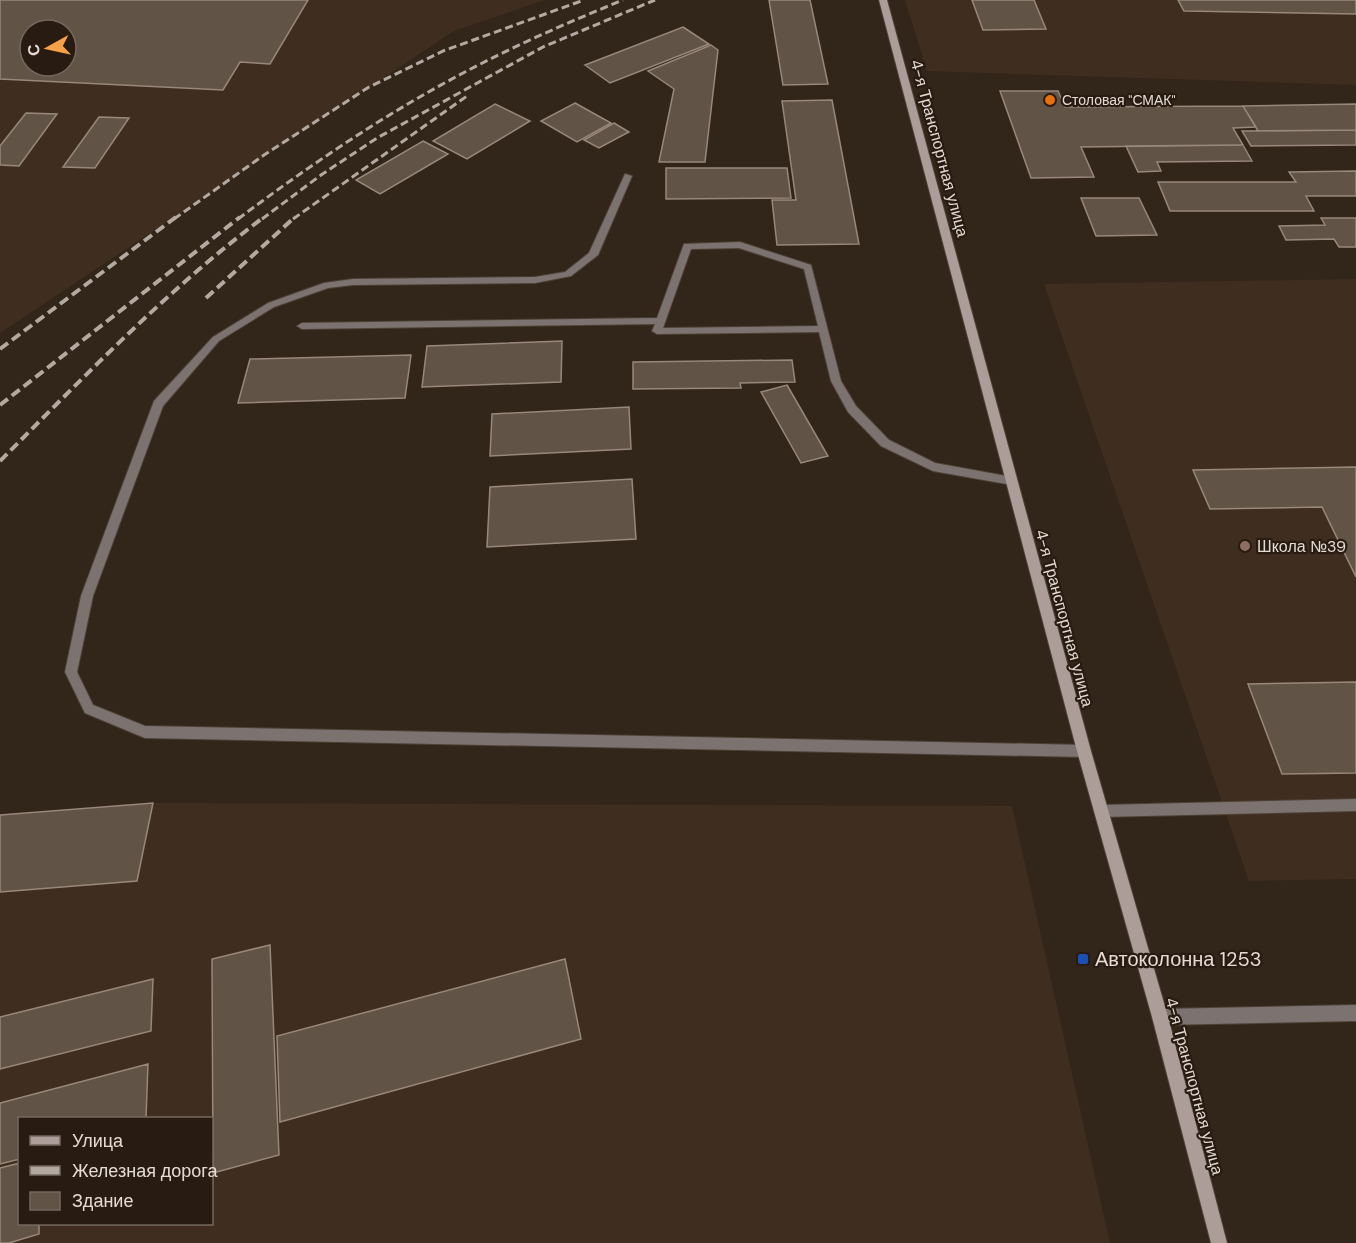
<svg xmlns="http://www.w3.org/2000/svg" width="1356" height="1243" viewBox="0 0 1356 1243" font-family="'DM Sans',sans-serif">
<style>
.built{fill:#3f2d1f;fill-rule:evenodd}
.building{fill:#625347;stroke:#98887b;stroke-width:1.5;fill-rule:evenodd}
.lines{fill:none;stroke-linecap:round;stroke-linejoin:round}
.lane-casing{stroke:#4f4238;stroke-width:2}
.street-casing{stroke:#4f4238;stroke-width:2}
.secondary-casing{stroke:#4f4238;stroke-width:2}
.lane{fill:#7c7370;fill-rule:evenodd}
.street{fill:#7c7370;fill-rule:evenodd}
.secondary{fill:#ac9d99;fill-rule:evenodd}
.rail-far1{stroke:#b3a9a0;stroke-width:3;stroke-dasharray:8 4;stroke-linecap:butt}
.rail{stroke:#b3a9a0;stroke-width:4;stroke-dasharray:10 5;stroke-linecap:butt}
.food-dot{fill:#e8710a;stroke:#281b11;stroke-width:2}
.education-dot{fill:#8d6e63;stroke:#281b11;stroke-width:2}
.transit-dot{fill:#1a4fb4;stroke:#281b11;stroke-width:2}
.labels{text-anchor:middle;stroke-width:4.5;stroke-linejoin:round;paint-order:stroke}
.far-poi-label{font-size:14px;fill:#e5dbd4;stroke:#281b11;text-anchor:start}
.street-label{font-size:16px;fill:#e5dbd4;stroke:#281b11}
.poi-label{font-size:16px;fill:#e5dbd4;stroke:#281b11;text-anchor:start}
.near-poi-label{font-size:20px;fill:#e5dbd4;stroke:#281b11;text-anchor:start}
</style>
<rect width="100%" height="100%" fill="#32251a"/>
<path class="built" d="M0,0H545L454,31L0,333ZM30,30H66V66H30Z
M905,0H1356V85L927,71Z
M1356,279V879L1249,881L1044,284Z
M153,803L1012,806L1110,1243H0V815ZM20,1118H212V1224H20Z"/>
<path class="building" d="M0,0H308L270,64L240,62L223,90L0,79ZM30,30H66V66H30Z
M769,0H810L828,84L783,85Z
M972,0H1034L1046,29L983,30Z
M1178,0H1356V14L1184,11Z
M683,27L709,44L610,83L585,65Z
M711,45L718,50L705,162H659L674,89L648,71Z
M1000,91H1058L1065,107L1243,106L1256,127L1233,128L1243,145L1081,147L1094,177L1031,178Z
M832,100L859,244L777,245L772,200H796L782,101Z
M575,103L611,123L577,142L541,121Z
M495,104L530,121L467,159L433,141Z
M1356,104V130L1258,131L1243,106Z
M26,113L57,114L19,166L0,165V146Z
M99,117L129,118L95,168L63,167Z
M614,123L629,132L599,148L584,140Z
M1356,130V145L1251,146L1242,131Z
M423,141L448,154L380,194L356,180Z
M1243,145L1252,161L1157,162L1161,171L1138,172L1126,146Z
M666,168H787L791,198L666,199Z
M1356,171V196H1306L1314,211H1170L1158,182H1296L1289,172Z
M1081,198H1139L1157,235L1096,236Z
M1321,218H1356V247H1339L1334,239L1286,240L1279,226L1325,225Z
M562,341L561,382L422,387L427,346Z
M411,355L405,398L238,403L250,359Z
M792,360L795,382L740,383L741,388L633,389V362Z
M787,385L828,456L801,463L761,392Z
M629,407L631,449L490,456L492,414Z
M1356,467V577L1322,507L1210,509L1193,470Z
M632,479L636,539L487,547L490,487Z
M1356,682V773L1282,774L1248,684Z
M153,803L137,881L0,892V815Z
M270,945L279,1155L213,1173L212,959Z
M565,959L581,1039L280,1122L277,1036Z
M153,979L151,1031L0,1069V1017Z
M148,1064L146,1118H20V1159L0,1164V1103Z
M20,1163V1224H39V1234L9,1243H0V1168Z"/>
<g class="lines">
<g class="lane-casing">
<path id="lane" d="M740,242L811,265L841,381L856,406L889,440L935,463L1012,477L1017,481L1016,484L1012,485L933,471L881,446L848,412L831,381L819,332L657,334L652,331L655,324L302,329L297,326L302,323L657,318L684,244ZM739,248L804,269L818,326L663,328L691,249Z
M1356,799V811L1101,817L1096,815L1094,811L1096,807L1101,805Z
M1356,1005V1021L1160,1025L1155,1022L1152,1017L1155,1012L1160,1009Z"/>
</g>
<g class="street-casing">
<path id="street" d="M625,174L632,176L598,255L571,276L535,283L353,285L328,288L274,307L219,341L163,406L93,596L77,672L93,705L145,726L1084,745L1089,747L1091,751L1089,755L1084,757L145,738L85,713L65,672L81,596L154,401L213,337L268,303L324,283L353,279L535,277L565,272L589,253Z"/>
</g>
<g class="secondary-casing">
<path id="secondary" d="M879,0H887L1091,751L1168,1017L1227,1243H1211L1152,1017L1077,751Z"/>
</g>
<use href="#lane" class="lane"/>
<use href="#street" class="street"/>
<use href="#secondary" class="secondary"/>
<path class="rail-far1" d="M174,219L264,155L369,87L443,51L584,0
M238,219C310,165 385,114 465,72C516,45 569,22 623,0
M262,219L321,175L377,138L543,47L655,0
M293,219L467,96"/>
<path class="rail" d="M206,298L295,217
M0,349L176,217
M0,405L240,217
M0,461C85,376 168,289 264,217"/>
</g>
<circle class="food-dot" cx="1050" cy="100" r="6"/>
<circle class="education-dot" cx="1245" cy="546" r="6"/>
<rect class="transit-dot" x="1077" y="953" width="12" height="12" rx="3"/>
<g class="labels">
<g class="far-poi-label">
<text x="1062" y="105">Столовая "СМАК"</text>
</g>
<g class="street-label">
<text transform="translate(940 148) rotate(75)" y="6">4-я Транспортная улица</text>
<text transform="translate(1065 618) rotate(75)" y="6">4-я Транспортная улица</text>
<text transform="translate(1195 1086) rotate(75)" y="6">4-я Транспортная улица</text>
</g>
<g class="poi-label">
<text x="1257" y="552">Школа №39</text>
</g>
<g class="near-poi-label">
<text x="1095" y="966">Автоколонна 1253</text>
</g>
</g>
<rect x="18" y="1117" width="195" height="108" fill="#281b11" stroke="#74685f" stroke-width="1.5"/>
<rect x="30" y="1136" width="30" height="9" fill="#ac9d99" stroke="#74685f" stroke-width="1.5"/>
<text x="72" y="1147" font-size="18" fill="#e5dbd4">Улица</text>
<rect x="30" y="1166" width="30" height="9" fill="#b3a9a0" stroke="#74685f" stroke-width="1.5"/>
<text x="72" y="1177" font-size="18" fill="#e5dbd4">Железная дорога</text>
<rect x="30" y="1192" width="30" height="18" fill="#625347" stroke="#74685f" stroke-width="1.5"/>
<text x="72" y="1207" font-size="18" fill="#e5dbd4">Здание</text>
<g transform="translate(48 48) rotate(262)"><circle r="28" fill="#281b11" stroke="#74685f" stroke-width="1.5"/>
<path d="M0-4.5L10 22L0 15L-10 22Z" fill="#f7a148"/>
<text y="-9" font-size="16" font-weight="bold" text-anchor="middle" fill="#e5dbd4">С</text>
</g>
</svg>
